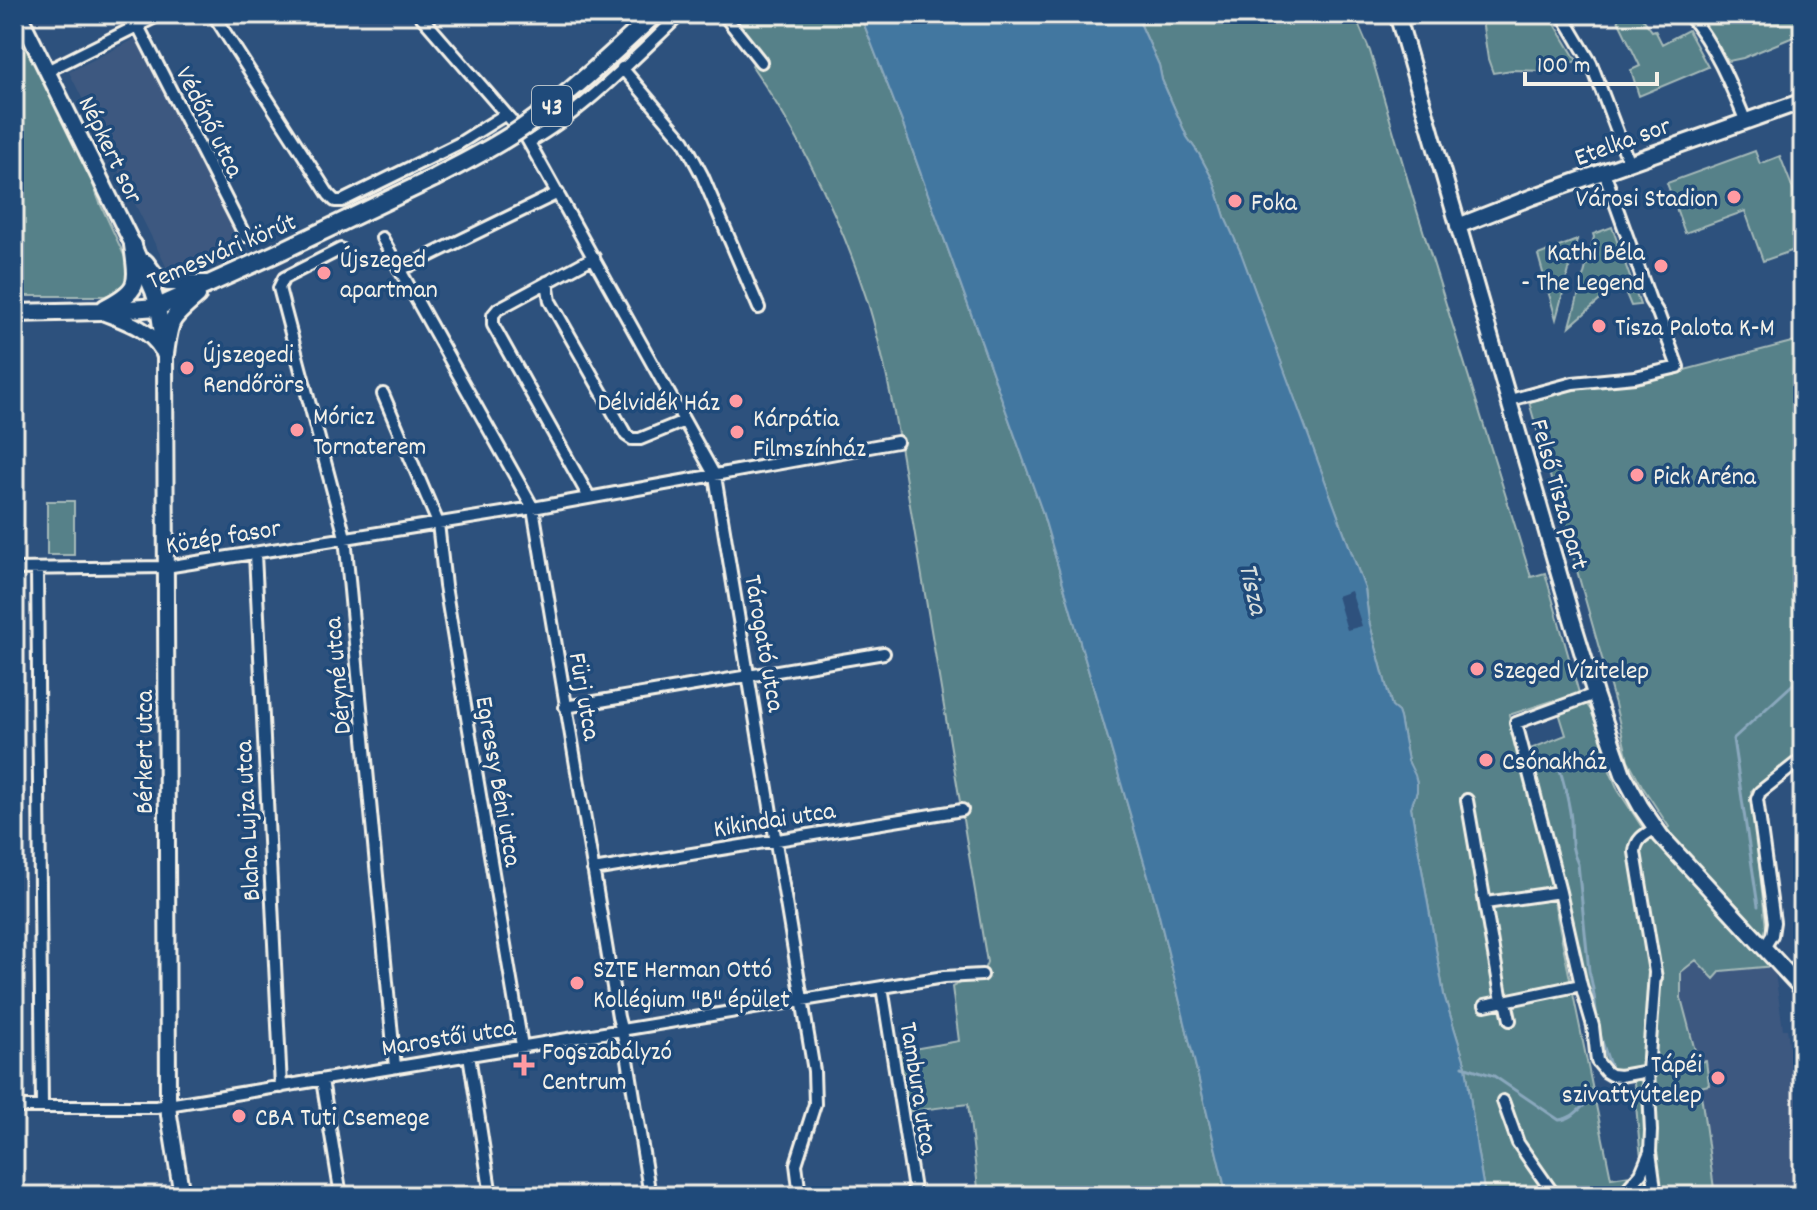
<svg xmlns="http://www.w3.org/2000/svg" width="1817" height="1210" viewBox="0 0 1817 1210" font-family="Dekko,sans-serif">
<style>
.built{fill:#3e5980}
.green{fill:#568189;stroke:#a5b9b8;stroke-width:2}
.water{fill:#4377a0;stroke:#8aa8bd;stroke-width:2}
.pier{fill:#2d517d}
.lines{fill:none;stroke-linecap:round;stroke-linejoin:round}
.stream{stroke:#8aa8bd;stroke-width:3}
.street-casing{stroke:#f4f1e8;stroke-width:16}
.secondary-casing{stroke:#f4f1e8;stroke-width:20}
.primary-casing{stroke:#f4f1e8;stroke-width:22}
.street{stroke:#1f4a7a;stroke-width:10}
.secondary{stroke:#1f4a7a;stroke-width:14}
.primary{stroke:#1f4a7a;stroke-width:16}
.primary-bridge-casing{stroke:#f4f1e8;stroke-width:22;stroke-linecap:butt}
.primary-bridge{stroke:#1f4a7a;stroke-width:16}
.poi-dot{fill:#ff9aa2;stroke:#1f4a7a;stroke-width:3}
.labels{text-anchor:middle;stroke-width:7;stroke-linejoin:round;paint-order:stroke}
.shield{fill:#1f4a7a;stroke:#b4bfc7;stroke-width:2}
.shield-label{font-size:24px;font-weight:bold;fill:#f4f1e8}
.street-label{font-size:26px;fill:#f4f1e8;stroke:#1f4a7a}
.poi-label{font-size:26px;fill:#f4f1e8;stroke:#1f4a7a;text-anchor:start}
.water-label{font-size:28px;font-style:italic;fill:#d9dfdd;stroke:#1f4a7a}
</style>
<rect width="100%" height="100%" fill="#2d517d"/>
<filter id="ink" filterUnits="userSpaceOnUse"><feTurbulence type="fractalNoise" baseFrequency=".0125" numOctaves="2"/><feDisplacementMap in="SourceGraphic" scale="16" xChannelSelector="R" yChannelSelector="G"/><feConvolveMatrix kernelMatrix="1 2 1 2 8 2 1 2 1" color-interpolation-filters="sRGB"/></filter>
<g filter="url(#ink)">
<path class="built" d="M139,37L243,244L185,273L170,274L69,72Z
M1696,959L1721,972L1774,966L1783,1029H1787L1803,1133V1196H1715L1700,1087L1705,1061L1698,1062L1681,998V972Z"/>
<path class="green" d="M14,14L74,134L100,203L130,268L129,280L123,290L128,289L115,298L108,297L119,294L123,290L105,296H14Z
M730,14H860L904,127L1042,511L1157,907L1227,1196H979L968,1104L905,1112L896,1052L959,1041L952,987L984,970L987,962L898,434C890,390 881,346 868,303C841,219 802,139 752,66L757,50Z
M1136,14H1354L1370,51L1413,198L1531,577L1545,573L1579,693L1592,712L1605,748L1607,764L1618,790L1649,838L1669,827L1642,786L1628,760L1615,704L1529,402L1581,387L1631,384L1803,339V751L1751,791L1766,928L1774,966L1721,971L1714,979L1696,960L1681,972V998L1698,1062L1706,1061L1709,1085L1700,1087L1715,1196H1647L1640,1149L1633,1072H1613L1601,1061L1525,751L1566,735L1555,700L1509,715L1537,819L1611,1178L1631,1175L1634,1196H1485L1477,1149L1466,1066L1444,995L1411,807L1417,791V783L1408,761L1400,718L1398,712L1392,707L1369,621L1365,589L1241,254L1226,220L1214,182L1199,154L1187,137L1162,80L1159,65Z
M1481,14H1549L1577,61L1541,71L1512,70L1493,73L1488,59Z
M1615,14H1644L1641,16L1652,31L1655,30L1662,44L1688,30L1708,67L1639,96L1631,70L1640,66Z
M1699,14H1803V33L1743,58L1729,61L1724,57Z
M1755,151L1760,164L1780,156L1803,215V254L1800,248L1763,261L1745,211L1685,233L1667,183Z
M1612,227L1640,305L1631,306L1622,284L1607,290V294L1570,326L1594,237L1593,234Z
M1577,240L1556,319L1538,255Z
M47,501H74V555H47Z"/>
<path class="water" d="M860,14H1136L1159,65L1162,80L1187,137L1199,154L1214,182L1226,220L1241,253L1365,589L1369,621L1392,707L1398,712L1400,718L1408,761L1415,775L1417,783V791L1411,807L1444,995L1466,1066L1477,1149L1485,1196H1227L1157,907L1042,511L904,127Z"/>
<path class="pier" d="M1351,591L1362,626L1347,630L1337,596Z"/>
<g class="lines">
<path class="stream" d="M1556,756C1562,777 1569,798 1571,820C1572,837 1570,848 1578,864L1589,971C1595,991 1595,1010 1599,1030C1602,1043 1607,1056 1611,1068
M1758,906L1733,739L1803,675
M1463,1066L1494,1076L1559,1120C1574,1119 1580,1107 1592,1099C1601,1093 1612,1093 1623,1091"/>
<g class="street-casing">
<path id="street" d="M213,14L329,195L335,201H342L458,144L506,114
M419,14L511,120
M723,14L761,62
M1562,14L1591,63L1629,163
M1688,14C1715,46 1730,83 1746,122
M138,26L245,236
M622,68L684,141L702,175L759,308
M47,71L161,14
M527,139L715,476L814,1071L815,1104L796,1164L800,1196
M529,142C584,111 635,57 681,14
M382,238L533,508L618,1017L626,1047L650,1196
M341,249L284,278L279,288L345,537L395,1067
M400,270L558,193
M547,282L550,301L626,435L632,439H640L684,421
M383,394L438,523L445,586L522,1046
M1510,400L1573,383L1635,377L1678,367L1658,313L1650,300L1604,172
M589,497L493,325V315L498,309L594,257
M255,554L281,1087
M14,569L166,567L533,508L897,442
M37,569L42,1107
M1595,694L1516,723L1560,892L1581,985L1593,1026L1597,1061L1606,1072L1611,1075L1620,1076L1648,1071
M565,707L884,653
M1467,800L1502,1001L1507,1006L1510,1020
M1656,828C1644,835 1636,839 1635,852L1656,978
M593,870L962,810
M1486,903L1560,892
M1764,948L1772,935L1774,922L1757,799L1760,792L1803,758
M1655,973L1648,1071L1651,1131L1650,1152L1656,1196
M882,987L915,1196
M1485,1005L1581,985
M469,1055L491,1196
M322,1080L341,1196
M1503,1101L1518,1143L1555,1196
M14,1107H156L803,1000L944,977L982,975
M1621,1196L1641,1173L1649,1154"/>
</g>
<g class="secondary-casing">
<path id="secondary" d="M19,14L133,245L153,291L158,307L165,354L168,1096L169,1115L182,1196
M1397,14L1572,619L1595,694L1623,774L1641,807L1661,836L1803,990
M1458,226L1532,197L1803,101
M146,262L154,273L167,283H208
M100,311C124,321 148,327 162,350"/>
</g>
<g class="primary-casing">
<path id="primary" d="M105,308C141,289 138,284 133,245
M14,313L100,311L158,307L275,254L434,178
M165,354C170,318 169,320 197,296"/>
</g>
<use href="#street" class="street"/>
<use href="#secondary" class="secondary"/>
<use href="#primary" class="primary"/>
<g class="primary-bridge-casing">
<path id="primary-bridge" d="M434,178C464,162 496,147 525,126C571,93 613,53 655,14"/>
</g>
<use href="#primary-bridge" class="primary-bridge"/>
</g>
</g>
<g class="poi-dot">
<circle cx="1734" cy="197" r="8"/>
<circle cx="1235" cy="201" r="8"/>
<circle cx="1661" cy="266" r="8"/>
<circle cx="324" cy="273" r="8"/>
<circle cx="1599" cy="326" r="8"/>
<circle cx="187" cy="368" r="8"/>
<circle cx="736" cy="401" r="8"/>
<circle cx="297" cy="430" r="8"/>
<circle cx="737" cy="432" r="8"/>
<circle cx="1637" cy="475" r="8"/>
<circle cx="1477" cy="669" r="8"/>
<circle cx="1486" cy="760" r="8"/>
<circle cx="577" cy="983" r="8"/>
<path d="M520 1053h8v8h8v8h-8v8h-8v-8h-8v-8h8z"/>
<circle cx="1718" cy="1078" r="8"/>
<circle cx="239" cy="1116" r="8"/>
</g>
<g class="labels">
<rect class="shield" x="532" y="86" width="40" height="40" rx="6"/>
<g class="shield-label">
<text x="552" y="114">43</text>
</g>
<g class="street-label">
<text transform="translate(211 121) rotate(63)" y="9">Védőnő utca</text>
<text transform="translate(1622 140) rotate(-20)" y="9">Etelka sor</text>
<text transform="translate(112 149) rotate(64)" y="9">Népkert sor</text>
<text transform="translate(221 250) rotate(-23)" y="9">Temesvári körút</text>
<text transform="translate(1561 494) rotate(74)" y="9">Felső Tisza part</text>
<text transform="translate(223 535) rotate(-9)" y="9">Közép fasor</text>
<text transform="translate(766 643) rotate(80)" y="9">Tárogató utca</text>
<text transform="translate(336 676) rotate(-95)" y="9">Déryné utca</text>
<text transform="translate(586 696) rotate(80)" y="9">Fürj utca</text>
<text transform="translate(143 752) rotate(-90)" y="9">Bérkert utca</text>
<text transform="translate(500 781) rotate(80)" y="9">Egressy Béni utca</text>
<text transform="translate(774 818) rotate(-9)" y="9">Kikindai utca</text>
<text transform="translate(246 821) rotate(-93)" y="9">Blaha Lujza utca</text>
<text transform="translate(448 1036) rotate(-9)" y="9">Marostői utca</text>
<text transform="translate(920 1088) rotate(81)" y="9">Tambura utca</text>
</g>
<g class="poi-label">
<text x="1718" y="206" text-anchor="end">Városi Stadion</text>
<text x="1251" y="210">Foka</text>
<text x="1645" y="260" text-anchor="end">Kathi Béla<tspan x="1645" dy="30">- The Legend</tspan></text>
<text x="340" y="267">Újszeged<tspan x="340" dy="30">apartman</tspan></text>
<text x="1615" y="335">Tisza Palota K-M</text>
<text x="203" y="362">Újszegedi<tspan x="203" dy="30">Rendőrörs</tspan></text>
<text x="720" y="410" text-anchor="end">Délvidék Ház</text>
<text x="313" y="424">Móricz<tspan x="313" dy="30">Tornaterem</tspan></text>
<text x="753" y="426">Kárpátia<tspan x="753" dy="30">Filmszínház</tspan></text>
<text x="1653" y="484">Pick Aréna</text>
<text x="1493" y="678">Szeged Vízitelep</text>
<text x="1502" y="769">Csónakház</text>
<text x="593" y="977">SZTE Herman Ottó<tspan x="593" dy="30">Kollégium "B" épület</tspan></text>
<text x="542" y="1059">Fogszabályzó<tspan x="542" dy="30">Centrum</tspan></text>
<text x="1702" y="1072" text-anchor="end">Tápéi<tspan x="1702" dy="30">szivattyútelep</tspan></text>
<text x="255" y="1125">CBA Tuti Csemege</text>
</g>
<g class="water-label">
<text transform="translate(1255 588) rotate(77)" y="10">Tisza</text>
</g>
</g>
<rect width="1817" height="1210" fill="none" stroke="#1f4a7a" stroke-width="48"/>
<rect x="24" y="24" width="1769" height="1162" fill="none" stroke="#f4f1e8" stroke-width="3" filter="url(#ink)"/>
<path d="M1525 72v12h132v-12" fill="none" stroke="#f4f1e8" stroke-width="4"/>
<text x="1537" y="72" font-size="24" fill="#f4f1e8" stroke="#1f4a7a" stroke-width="6" paint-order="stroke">100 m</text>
</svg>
